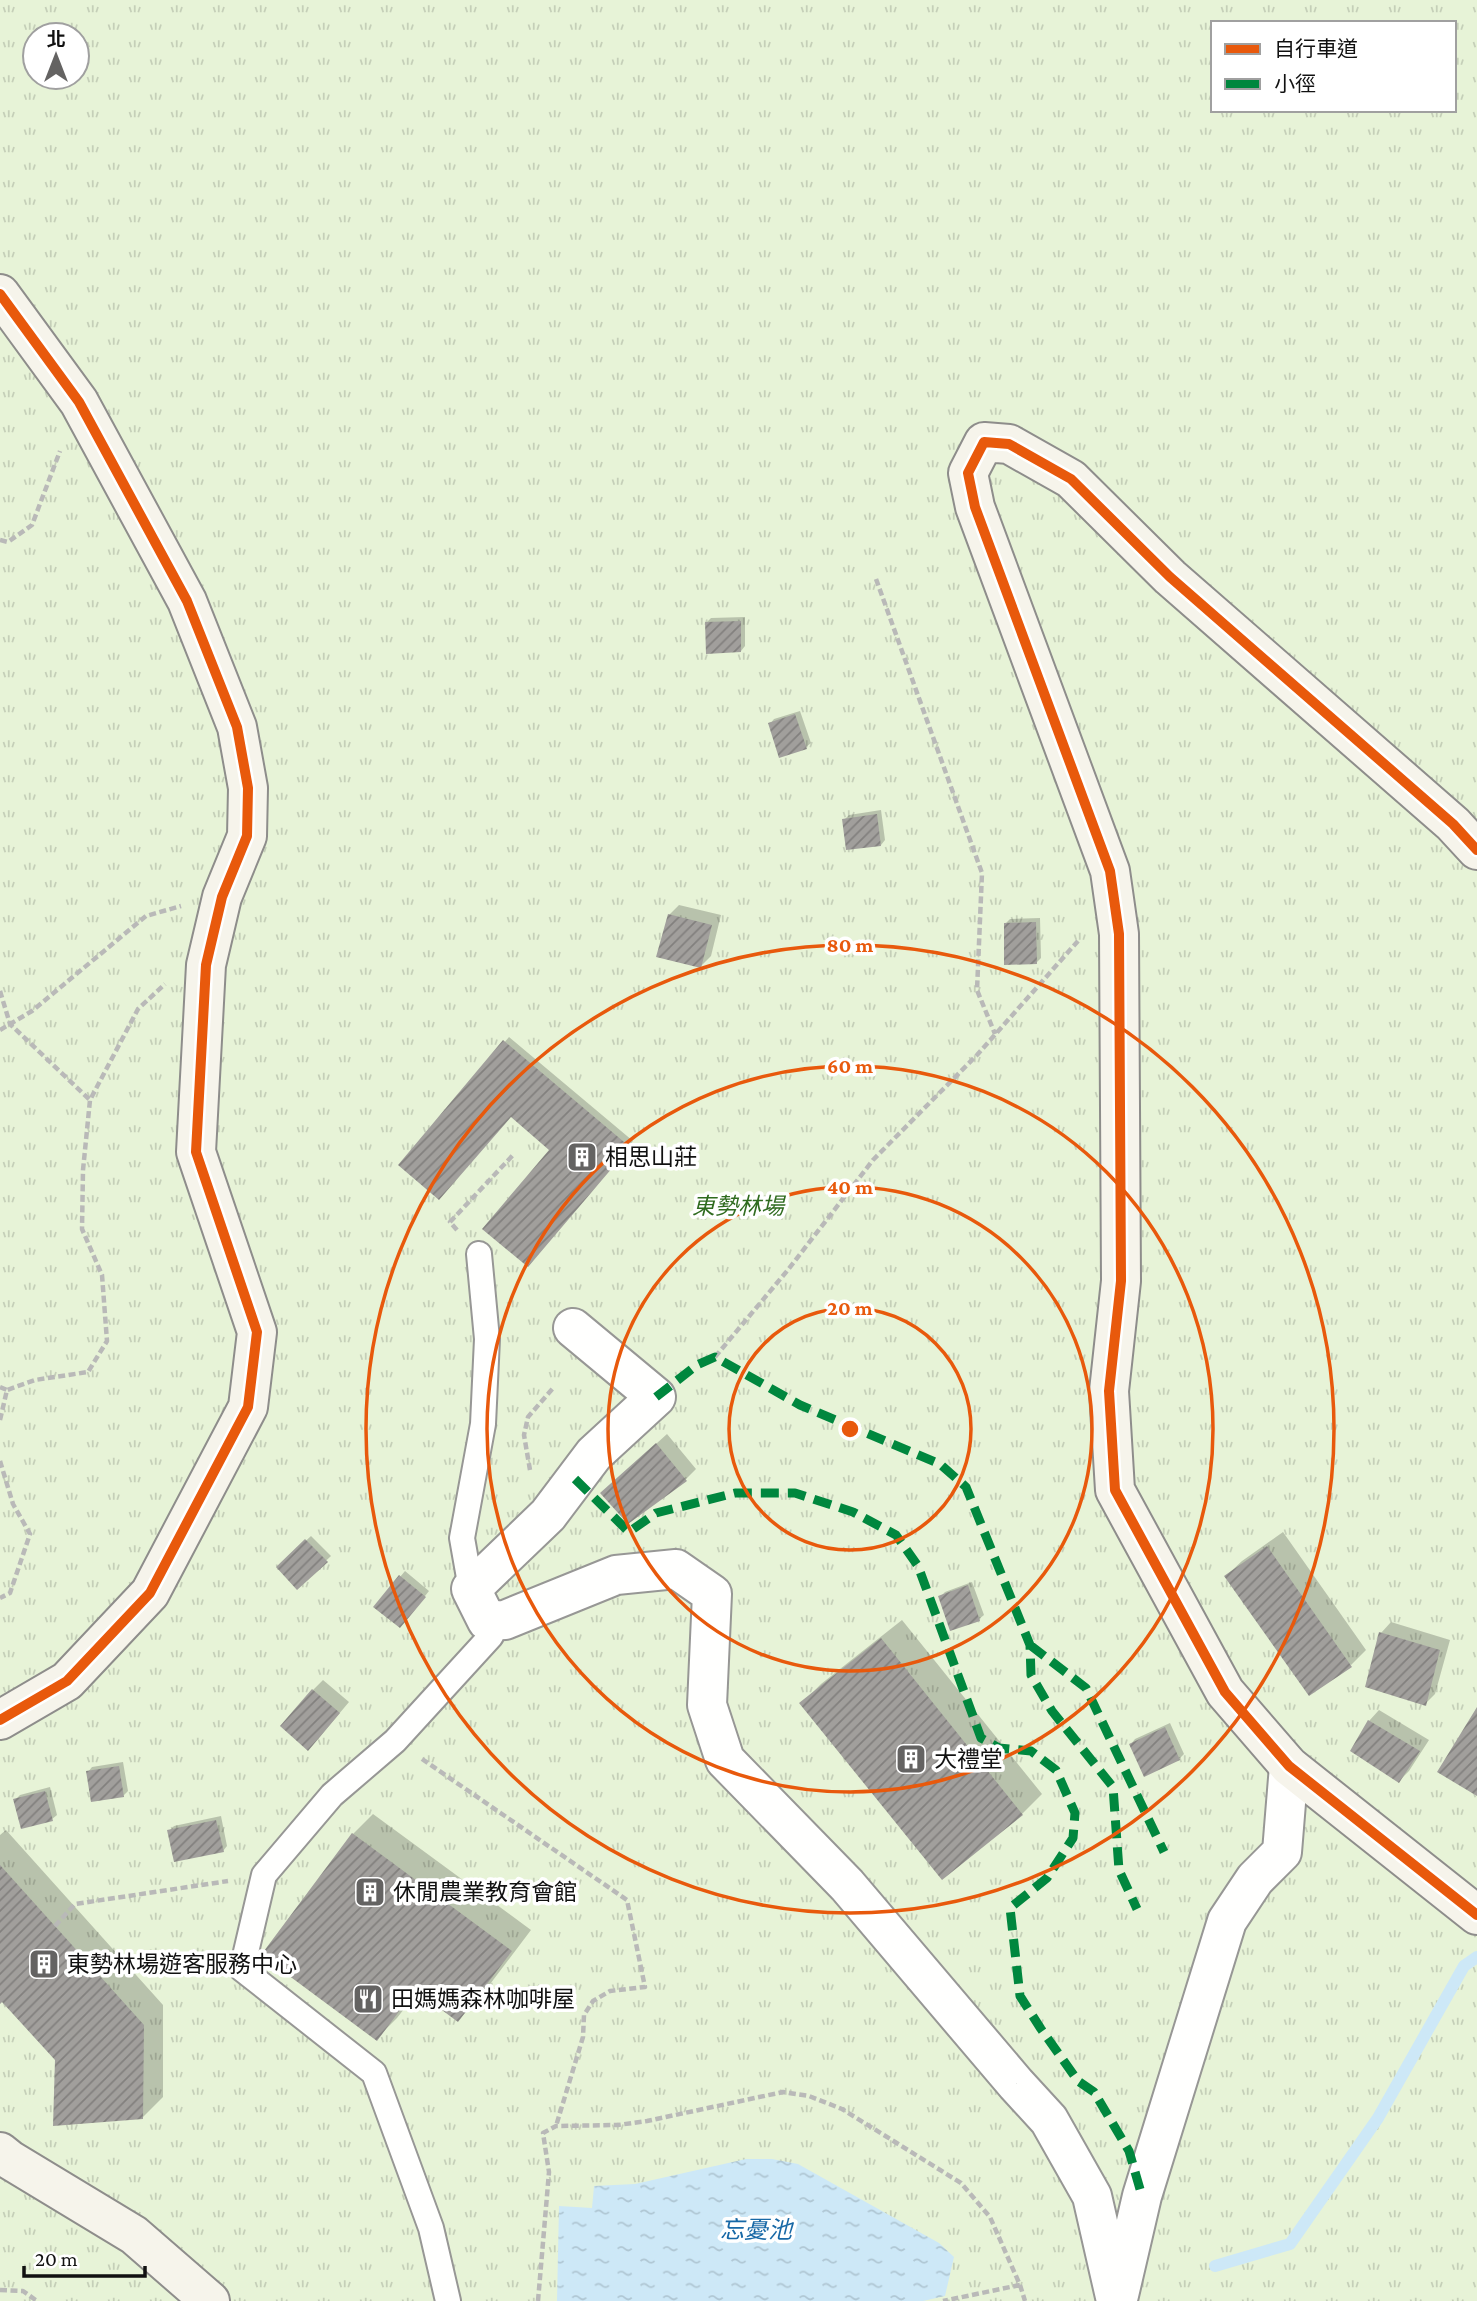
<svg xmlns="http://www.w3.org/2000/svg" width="1477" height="2301" viewBox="0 0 1477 2301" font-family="'Crimson Pro','Noto Sans TC',serif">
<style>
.park{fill:url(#park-tufts);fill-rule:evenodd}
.water{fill:url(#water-ripples)}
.shadow{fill:#0003}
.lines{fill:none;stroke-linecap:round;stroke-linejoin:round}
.stream{stroke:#cde8f7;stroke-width:12}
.building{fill:url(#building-hatch)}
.lane-casing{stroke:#979795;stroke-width:28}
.street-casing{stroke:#979795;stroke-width:42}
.secondary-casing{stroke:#8e8d8b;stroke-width:42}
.path{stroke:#b9b9b8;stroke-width:4.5;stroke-dasharray:7 3.5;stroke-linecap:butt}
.lane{stroke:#fffffe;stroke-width:24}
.street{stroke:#fffffe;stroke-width:38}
.secondary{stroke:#f6f4eb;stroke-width:38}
.quiet{stroke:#00873e;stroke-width:9;stroke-dasharray:18 9;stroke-linecap:butt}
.cycleway-casing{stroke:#fff;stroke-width:15}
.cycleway{stroke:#e8590c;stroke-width:10}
.ring{fill:none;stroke:#e8590c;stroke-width:3.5}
.labels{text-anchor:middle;stroke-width:7;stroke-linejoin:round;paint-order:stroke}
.poi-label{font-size:23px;fill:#111;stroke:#fff;text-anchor:start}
.park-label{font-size:23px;font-style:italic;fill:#2f6b1f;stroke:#fff}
.water-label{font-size:24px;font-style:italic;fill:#1768a6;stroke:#fff}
.centre{fill:#e8590c;stroke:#fff;stroke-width:3.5}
.ring-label{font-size:21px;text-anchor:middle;font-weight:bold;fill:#e8590c;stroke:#fff;stroke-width:7;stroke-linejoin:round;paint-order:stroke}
</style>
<defs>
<pattern id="park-tufts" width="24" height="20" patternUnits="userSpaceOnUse" patternTransform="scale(1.75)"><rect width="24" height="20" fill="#e7f3d7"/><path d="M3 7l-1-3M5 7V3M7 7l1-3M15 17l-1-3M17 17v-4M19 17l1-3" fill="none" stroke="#c5cfb8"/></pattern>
<pattern id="water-ripples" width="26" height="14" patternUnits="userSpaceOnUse" patternTransform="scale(1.75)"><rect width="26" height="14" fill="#cde8f7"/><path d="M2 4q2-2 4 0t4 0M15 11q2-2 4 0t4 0" fill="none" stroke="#afc6d3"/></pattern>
<pattern id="building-hatch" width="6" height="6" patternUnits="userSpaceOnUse" patternTransform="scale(1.75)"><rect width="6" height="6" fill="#a19f9c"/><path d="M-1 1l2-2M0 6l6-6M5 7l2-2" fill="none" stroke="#82807e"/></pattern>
</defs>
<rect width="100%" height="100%" fill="#fdfcf7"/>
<path class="park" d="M0,0H1477V2301H0ZM1213,23H1454V110H1213ZM35,35H77V77H35Z"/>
<path class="water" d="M746,2159H772L798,2164L939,2243L954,2257L945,2296L923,2301H557L559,2206L592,2208L594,2186L635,2184Z"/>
<path class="shadow" d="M745,617V646L741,651L707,622L711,618Z
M800,711L811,743L806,747L770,724L774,719Z
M881,810L885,840L881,845L844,820L849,815Z
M679,905L721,915L711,956L701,966L669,915Z
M1040,918L1041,958L1036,963L1006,923L1010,919Z
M509,1037L633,1141L532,1260L552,1150L511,1115L400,1165Z
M667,1434L696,1469L686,1479L628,1522L613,1483Z
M1283,1532L1366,1650L1351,1665L1226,1576L1242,1561Z
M311,1536L331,1556L297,1588L278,1567Z
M405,1571L429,1591L405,1621L375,1607Z
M972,1582L984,1615L979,1619L940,1597L945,1592Z
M902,1620L1042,1794L1022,1814L942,1878L801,1704L821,1684Z
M1391,1622L1450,1640L1435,1694L1425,1704L1367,1686L1381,1633Z
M323,1680L349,1702L318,1739L313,1690Z
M1379,1710L1429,1740L1409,1771L1399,1781L1352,1750L1369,1721Z
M1170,1723L1184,1754L1179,1759L1131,1744L1135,1739Z
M123,1762L128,1791L123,1796L88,1772L92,1767Z
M50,1787L57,1815L52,1819L15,1800L20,1795Z
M373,1814L531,1930L478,2000L458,2020L418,1991L397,2018L377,2038L264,1955L353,1834Z
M221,1816L227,1846L223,1851L169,1831L174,1826Z
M6,1830L163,2005V2097L142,2118L56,2059L3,2000L0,2003V1835Z"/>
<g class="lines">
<path class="stream" d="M1215,2266L1290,2244L1378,2118L1464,1966L1477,1957"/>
</g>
<path class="building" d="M741,621V652L706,654L705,622Z
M795,714L807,749L779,758L768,723Z
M877,814L881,846L846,850L842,819Z
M668,914L712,925L701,968L656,957Z
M1036,922L1037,964L1004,965V923Z
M503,1040L630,1147L528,1267L482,1229L549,1150L511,1117L439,1200L398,1165Z
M656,1443L687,1481L628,1524L600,1493Z
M305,1539L328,1562L297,1590L276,1567Z
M1267,1546L1352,1667L1309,1696L1224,1576Z
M399,1575L426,1597L400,1628L373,1607Z
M968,1585L980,1621L950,1631L938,1596Z
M1379,1632L1440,1650L1426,1706L1365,1687Z
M881,1638L1023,1815L942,1880L799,1703Z
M312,1689L340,1713L308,1751L280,1726Z
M1477,1707V1796L1437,1772Z
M1368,1720L1420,1751L1399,1783L1350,1751Z
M1165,1727L1180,1760L1144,1777L1129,1744Z
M119,1766L124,1797L91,1802L86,1771Z
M45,1791L53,1821L21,1829L13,1799Z
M216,1820L224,1852L174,1862L167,1830Z
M352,1833L512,1951L458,2022L415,1990L377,2041L261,1955Z
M0,1865L144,2025L143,2119L53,2126L55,2060L2,2002L0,2004Z"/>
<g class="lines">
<g class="lane-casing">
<path id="lane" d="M471,1589L462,1538L483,1424L487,1339L479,1254
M448,2301L431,2228L374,2073L242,1969L264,1875L332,1795L395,1741L491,1636L487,1621"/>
</g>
<g class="street-casing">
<path id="street" d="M573,1328L656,1397L594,1454L548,1515L471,1589L487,1621L505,1620L616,1575L676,1569L712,1594L707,1705L725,1760L847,1885L1016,2084L1049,2120L1092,2196L1116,2301
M1119,2295L1142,2196L1227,1921L1255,1879L1282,1852L1289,1766"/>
</g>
<g class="secondary-casing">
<path id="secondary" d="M0,294L79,402L187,601L237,727L248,788L247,836L222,897L206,965L196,1152L257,1332L248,1407L150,1593L67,1681L0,1720
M1477,850L1453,824L1170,577L1071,479L1009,444L984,442L968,473L975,507L1110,871L1119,934L1121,1281L1109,1391L1115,1490L1225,1692L1289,1766L1477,1915
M0,2152L10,2160L134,2235L210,2301"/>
</g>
<path class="path" d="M0,540L8,542L32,525L60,451
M876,579L982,873L977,990L995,1034
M0,991L10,1024L90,1100
M0,1030L32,1011L146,916L181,906
M457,1230L450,1222L514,1154
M715,1357L787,1271L873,1160L977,1055L1078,941
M0,1387L7,1390
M0,1420L7,1390L35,1380L88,1372L107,1341L102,1275L82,1229L83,1170L90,1100L138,1009L165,984
M0,1461L13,1504L30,1534L10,1593L0,1598
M530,1470L524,1435L528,1417L554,1387
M422,1759L627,1900L645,1987L610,1991L593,2001L584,2015L583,2037L556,2126
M55,1926L75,1904L228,1881
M1020,2285L1025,2301
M0,2290L23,2291L37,2301
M538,2301L549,2172L543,2133L556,2126L618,2125L647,2121L783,2092L809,2096L842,2109L961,2183L990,2217L1020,2285L943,2301"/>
<use href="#lane" class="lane"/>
<use href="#street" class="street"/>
<use href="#secondary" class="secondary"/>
<path class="quiet" d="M656,1397L697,1365L715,1357L800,1405L940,1464L966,1487L1030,1645L1031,1675L1052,1711L1113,1787L1119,1870L1137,1909
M575,1479L629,1532L656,1513L735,1493H795L853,1512L896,1535L918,1566L981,1738L999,1748L1031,1751L1056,1770L1075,1813L1073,1838L1047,1878L1010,1908L1020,1996L1041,2029L1078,2081L1094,2092L1129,2151L1142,2196
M1030,1645L1086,1688L1164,1852"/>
<g class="cycleway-casing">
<path id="cycleway" d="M0,294L79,402L187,601L237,727L248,788L247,836L222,897L206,965L196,1152L257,1332L248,1407L150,1593L67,1681L0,1720
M1477,850L1453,824L1170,577L1071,479L1009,444L984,442L968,473L975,507L1110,871L1119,934L1121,1281L1109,1391L1115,1490L1225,1692L1289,1766L1477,1915"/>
</g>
<use href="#cycleway" class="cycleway"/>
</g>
<g class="ring">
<circle cx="850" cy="1429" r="121"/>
<circle cx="850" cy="1429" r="242"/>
<circle cx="850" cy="1429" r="363"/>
<circle cx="850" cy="1429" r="484"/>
</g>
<defs>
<g id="building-square" transform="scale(1.575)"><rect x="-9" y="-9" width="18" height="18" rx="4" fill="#646362" stroke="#fff"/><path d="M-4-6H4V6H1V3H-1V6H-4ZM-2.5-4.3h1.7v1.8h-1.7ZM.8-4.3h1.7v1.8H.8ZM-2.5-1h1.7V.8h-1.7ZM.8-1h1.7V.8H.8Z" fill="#fff"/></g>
<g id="restaurant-square" transform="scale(1.575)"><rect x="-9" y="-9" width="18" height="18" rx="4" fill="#646362" stroke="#fff"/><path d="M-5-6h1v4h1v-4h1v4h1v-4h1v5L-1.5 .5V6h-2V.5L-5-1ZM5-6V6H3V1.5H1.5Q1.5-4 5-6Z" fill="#fff"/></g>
</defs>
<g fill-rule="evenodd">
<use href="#building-square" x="582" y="1157"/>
<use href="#building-square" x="911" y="1759"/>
<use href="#building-square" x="370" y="1892"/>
<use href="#building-square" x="44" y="1964"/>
<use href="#restaurant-square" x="368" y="1999"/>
</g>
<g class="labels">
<g class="poi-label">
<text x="605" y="1165">相思山莊</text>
<text x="934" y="1767">大禮堂</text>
<text x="393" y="1900">休閒農業教育會館</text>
<text x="67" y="1972">東勢林場遊客服務中心</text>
<text x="391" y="2007">田媽媽森林咖啡屋</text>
</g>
<g class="park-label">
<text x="738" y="1214">東勢林場</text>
</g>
<g class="water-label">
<text x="756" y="2238">忘憂池</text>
</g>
</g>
<circle cx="850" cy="1429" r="10" class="centre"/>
<g class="ring-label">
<text x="850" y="952">80 m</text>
<text x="850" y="1073">60 m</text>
<text x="850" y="1194">40 m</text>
<text x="850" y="1315">20 m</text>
</g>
<rect x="1211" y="21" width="245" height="91" fill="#ffffff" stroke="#a0a0a0" stroke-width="2"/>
<rect x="1225" y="44" width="35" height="10" fill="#e8590c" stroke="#a0a0a0" stroke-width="2"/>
<text x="1274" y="56" font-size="21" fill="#111111">自行車道</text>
<rect x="1225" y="79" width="35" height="10" fill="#00873e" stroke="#a0a0a0" stroke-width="2"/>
<text x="1274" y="91" font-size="21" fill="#111111">小徑</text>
<g transform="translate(56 56)"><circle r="33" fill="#ffffff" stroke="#a0a0a0" stroke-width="2"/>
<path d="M0-5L12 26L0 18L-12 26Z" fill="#646362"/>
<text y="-10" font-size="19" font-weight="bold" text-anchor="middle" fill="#111111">北</text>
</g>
<path d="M24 2266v10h121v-10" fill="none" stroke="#111111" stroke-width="3.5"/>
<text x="35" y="2266" font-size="21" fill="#111111" stroke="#ffffff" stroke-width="5" paint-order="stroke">20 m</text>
</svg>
